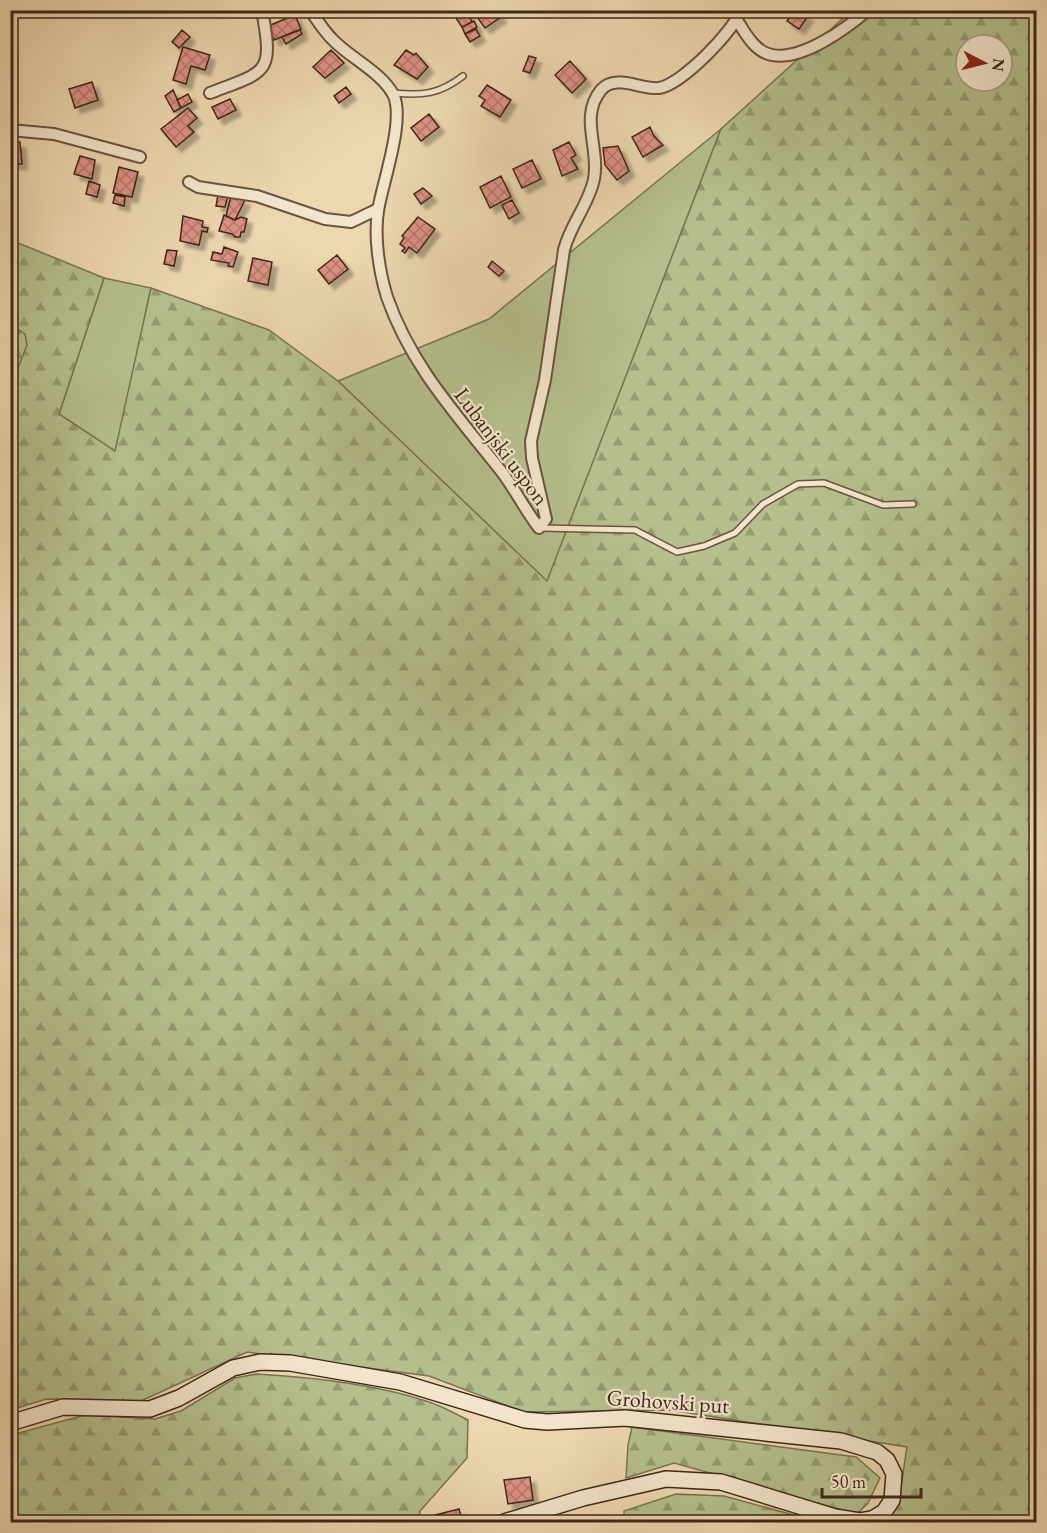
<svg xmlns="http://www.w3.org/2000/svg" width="1047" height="1533" viewBox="0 0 1047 1533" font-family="'EB Garamond',serif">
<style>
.grass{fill:#b5bf8d;stroke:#7a7352;stroke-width:1.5}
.forest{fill:url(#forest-firs);stroke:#7a7352;stroke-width:1.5;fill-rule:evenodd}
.cemetery{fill:url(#cemetery-stones);stroke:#7a7352;stroke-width:1.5}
.building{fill:url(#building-cross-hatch);stroke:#3e2718;stroke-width:1.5;filter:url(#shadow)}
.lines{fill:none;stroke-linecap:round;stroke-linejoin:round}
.lane-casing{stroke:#6a533e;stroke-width:8}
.street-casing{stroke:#6a533e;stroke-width:14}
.secondary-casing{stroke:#3e2718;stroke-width:18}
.lane{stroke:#f3e5cc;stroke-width:5}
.street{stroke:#f3e5cc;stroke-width:10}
.secondary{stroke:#f3e5cc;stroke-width:15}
.labels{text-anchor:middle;stroke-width:4.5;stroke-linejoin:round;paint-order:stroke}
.street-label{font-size:22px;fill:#3e2718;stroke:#f3e5cc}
</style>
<defs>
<pattern id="forest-firs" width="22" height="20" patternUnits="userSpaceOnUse" patternTransform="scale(1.5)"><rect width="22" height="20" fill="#b5bf8d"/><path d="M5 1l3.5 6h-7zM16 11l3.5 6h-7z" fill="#959b72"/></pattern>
<pattern id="cemetery-stones" width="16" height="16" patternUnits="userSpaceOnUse" patternTransform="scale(1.5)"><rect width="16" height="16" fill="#b5bf8d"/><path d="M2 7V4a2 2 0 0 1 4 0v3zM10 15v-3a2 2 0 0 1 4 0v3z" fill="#959b72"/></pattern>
<pattern id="building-cross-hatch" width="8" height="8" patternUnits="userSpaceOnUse" patternTransform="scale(1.5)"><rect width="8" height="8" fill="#de9185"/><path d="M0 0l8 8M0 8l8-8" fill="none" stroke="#b5766c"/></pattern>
<filter id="shadow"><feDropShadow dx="5.5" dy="5.5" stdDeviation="1.5" flood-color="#0004"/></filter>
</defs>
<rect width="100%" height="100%" fill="#edd7b0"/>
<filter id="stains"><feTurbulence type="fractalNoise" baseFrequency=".00333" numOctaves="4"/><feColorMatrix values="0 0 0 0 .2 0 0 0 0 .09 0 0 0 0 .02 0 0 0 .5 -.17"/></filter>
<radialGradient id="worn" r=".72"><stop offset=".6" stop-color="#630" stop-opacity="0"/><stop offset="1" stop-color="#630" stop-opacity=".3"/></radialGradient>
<path class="grass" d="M721,129L547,582L338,381L489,319Z
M104,278L151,288L116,452L59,414Z"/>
<path class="forest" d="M851,11H1036V1522H884L898,1506L907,1447L670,1410L524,1412L429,1376L247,1352L139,1402L46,1399L11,1410V240L104,278L59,414L115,451L151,288L269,330L338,381L547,581L721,129ZM966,45H1002V81H966Z
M256,1374C310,1377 374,1384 426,1401C440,1405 454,1413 468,1420L467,1458L420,1511L419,1522H11V1435L85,1415L155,1419L181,1411L235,1378Z
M632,1427L856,1457L880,1478L868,1503L857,1514L674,1463L626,1478L628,1445Z
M676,1494L724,1496L819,1522H624V1511Z"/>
<path class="cemetery" d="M11,325L25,334L27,345L11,386Z"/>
<path class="building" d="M486,10H496L501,17L485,28L477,17Z
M794,10L808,16L799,29L787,21Z
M467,12L472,22L462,27L456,18Z
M295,15L301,29L274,40L268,26Z
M474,21L477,27L465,34L462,27Z
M476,29L480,36L470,42L465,34Z
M182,30L190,37L179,48L172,42Z
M300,30L302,34L286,44L282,37Z
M183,47L210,55L205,70L191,66L186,84L173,80Z
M331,50L344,63L325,78L313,67Z
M406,50L414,55L416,53L428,67L417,79L394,65Z
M529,56L536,58L530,73L523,71Z
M570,61L586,79L572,93L555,75Z
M92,82L98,100L75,108L69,89Z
M487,85L511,100L500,117L481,106L485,100L479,96Z
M346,87L351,94L339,103L334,96Z
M173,90L181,108L174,112L165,96Z
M188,94L192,102L181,108L177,100Z
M230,99L236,110L218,119L212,107Z
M188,108L197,118L188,126L194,132L176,147L161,129Z
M429,114L439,127L421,141L411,128Z
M650,127L654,136L663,145L643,157L632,137Z
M10,142H20L22,164H10Z
M569,142L576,155L571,158L578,169L562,176L553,150Z
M618,146L629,171L617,180L605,165L603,148Z
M80,156L95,160L92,179L74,174Z
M532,160L541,179L522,188L513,169Z
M119,167L138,172L132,197L113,193Z
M501,176L511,197L490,208L480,187Z
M89,181L100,185L97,197L86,194Z
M423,188L432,196L421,204L414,194Z
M115,195L125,197L124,206L113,203Z
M218,195L228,196L225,207L216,206Z
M231,196L245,200L235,220L226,216Z
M512,200L519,213L509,219L502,205Z
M224,215L235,220L241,217L247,219L244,232H241L240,237H235L232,234L219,231Z
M183,216L203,221L202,227L208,228L207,232L202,231L199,245L180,241Z
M418,217L435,229L417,253L409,247L405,253L402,251L405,248L400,244L404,238L402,236Z
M224,247L238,252L233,267L228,266L229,263L211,260L213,252L222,254Z
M167,250L177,251L174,266L164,264Z
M337,255L348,269L329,284L318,270Z
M253,258L272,262L268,285L248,281Z
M492,261L504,271L499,276L488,267Z
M530,1477L533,1500L508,1504L504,1480Z
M459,1509L463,1522H437L435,1515Z"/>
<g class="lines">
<g class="lane-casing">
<path id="lane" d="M394,93C422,96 440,94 463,76
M540,528L635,530L677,552L704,546L735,533L763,504L798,484L824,483L883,505L913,504"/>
</g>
<g class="street-casing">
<path id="street" d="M310,10C317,20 324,31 332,39C350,58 380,71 393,94C406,119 382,184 378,211C374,237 379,271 387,297C411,366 457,415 501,471C515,489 525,510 539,528L546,519L532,458L531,441L545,380L564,250C570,225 589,204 594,179C600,148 579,117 601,90C615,73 641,90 659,88C682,84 732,33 741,10
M737,20C745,33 755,52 772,55C802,61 847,28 868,10
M210,93C267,71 274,75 262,10
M10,130L54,134L140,157
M189,182L198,187L257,196L325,219L351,222L378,209"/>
</g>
<g class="secondary-casing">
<path id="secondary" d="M10,1423L63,1407L150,1409L179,1398L233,1368L260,1362L290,1363L400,1382L525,1420L547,1422L625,1418L841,1441L877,1452L887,1460L894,1474L892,1500L884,1512L872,1519L860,1521L835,1517L721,1482L666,1479L583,1498L504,1522"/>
</g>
<use href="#lane" class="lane"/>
<use href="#street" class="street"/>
<use href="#secondary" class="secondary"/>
</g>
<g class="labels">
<g class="street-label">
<text transform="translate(502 446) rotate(53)" y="8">Lubanjski uspon</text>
<text transform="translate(668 1401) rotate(4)" y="8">Grohovski put</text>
</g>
</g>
<rect width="1047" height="1533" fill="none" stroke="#edd7b0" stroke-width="36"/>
<rect x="12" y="12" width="1023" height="1509" fill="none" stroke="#3e2718" stroke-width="3"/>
<rect x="18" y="18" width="1011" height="1497" fill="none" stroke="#3e2718" stroke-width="1.5"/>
<g transform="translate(984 63) rotate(97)"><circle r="28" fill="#f3e5cc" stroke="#ab9984" stroke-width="1.5"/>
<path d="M0-4.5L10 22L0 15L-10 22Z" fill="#8f2418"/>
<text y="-9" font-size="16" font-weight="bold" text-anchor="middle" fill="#3e2718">N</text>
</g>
<path d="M822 1488v9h99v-9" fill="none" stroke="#3e2718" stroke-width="3"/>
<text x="831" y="1488" font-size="18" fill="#3e2718" stroke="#f3e5cc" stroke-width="4.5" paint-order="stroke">50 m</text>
<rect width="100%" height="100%" filter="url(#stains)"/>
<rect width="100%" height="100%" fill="url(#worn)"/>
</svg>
